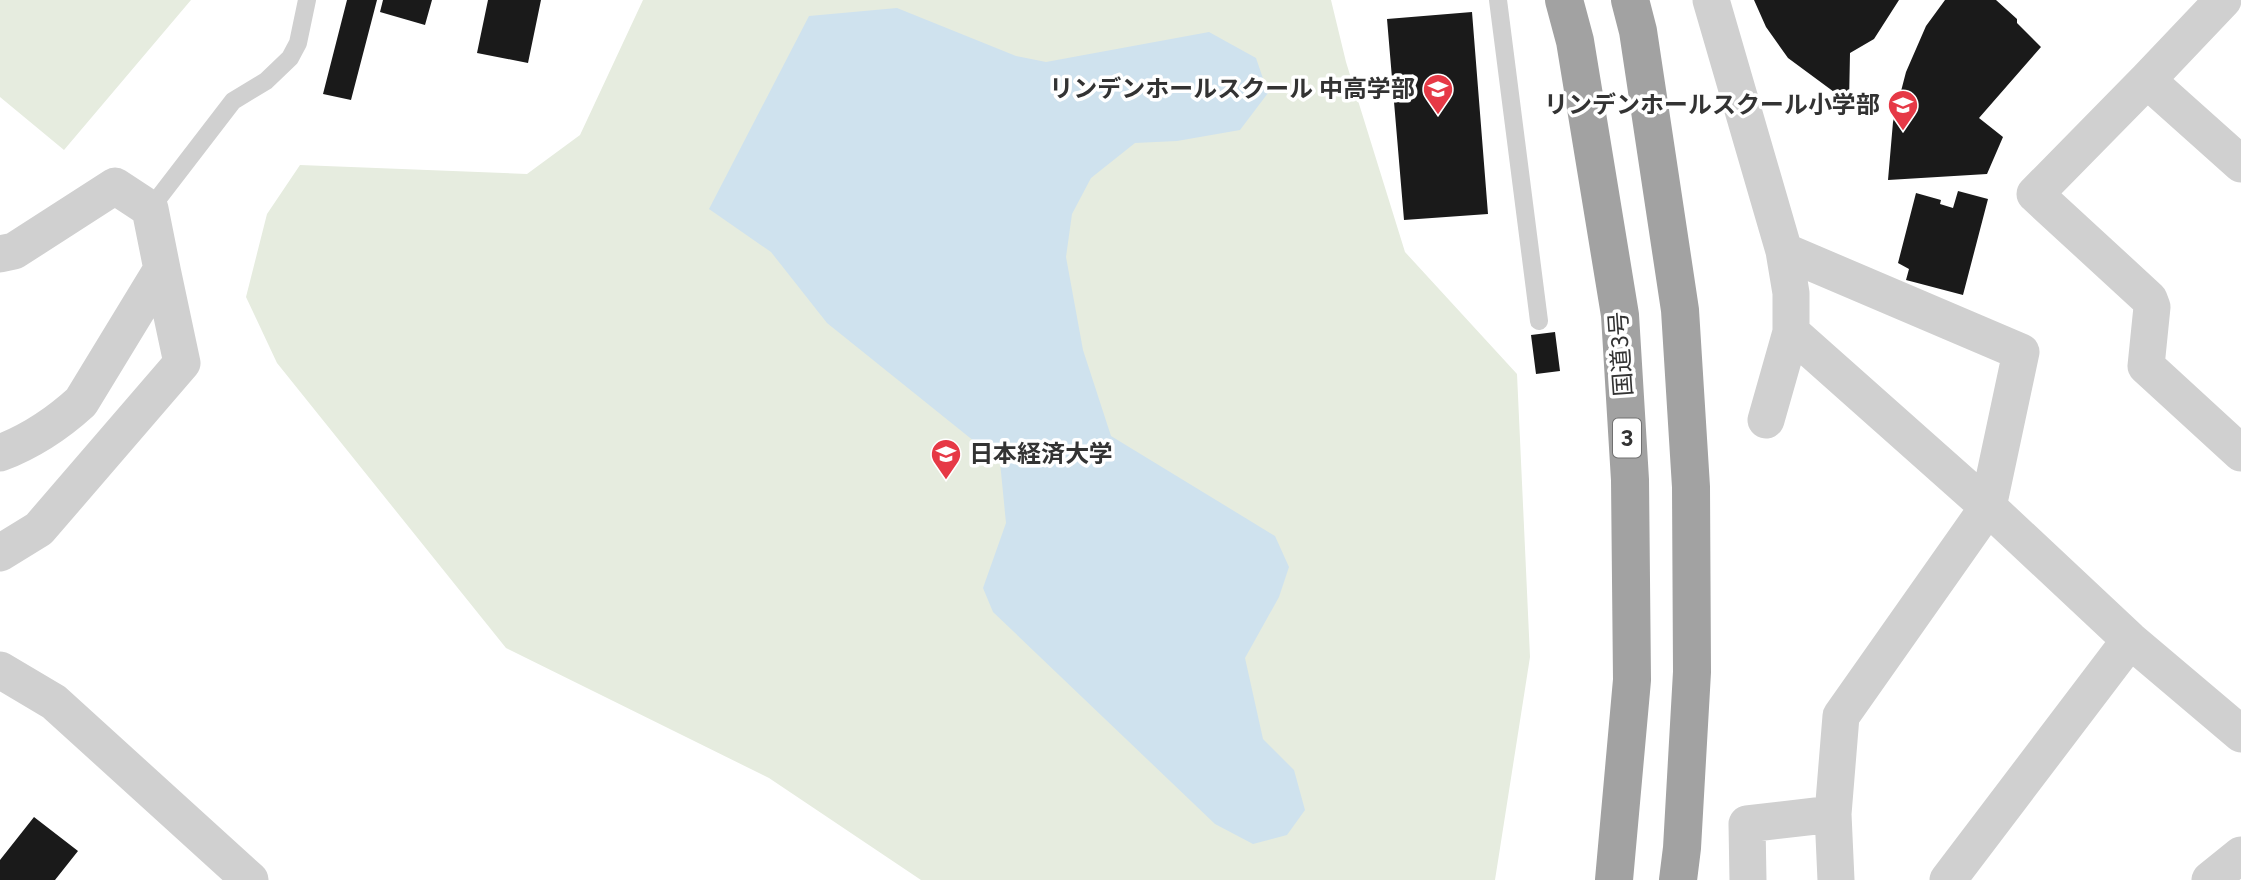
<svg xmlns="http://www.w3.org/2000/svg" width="2241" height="880" viewBox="0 0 2241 880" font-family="Figtree,'Noto Sans JP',sans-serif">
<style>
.green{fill:#e6ecdf}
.water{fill:#cfe2ee}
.building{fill:#1a1a1a}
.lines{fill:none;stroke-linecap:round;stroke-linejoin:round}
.service{stroke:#d0d0d0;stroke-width:18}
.minor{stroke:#d0d0d0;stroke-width:37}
.trunk{stroke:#a2a2a2;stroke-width:38}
.labels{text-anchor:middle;stroke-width:7;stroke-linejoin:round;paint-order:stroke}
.shield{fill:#fff;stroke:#707070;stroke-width:2}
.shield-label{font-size:23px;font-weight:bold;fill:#333}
.poi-label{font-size:24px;font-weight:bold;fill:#333;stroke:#fff;text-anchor:end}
.street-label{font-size:24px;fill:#333;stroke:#fff}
</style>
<rect width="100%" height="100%" fill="#fff"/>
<path class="green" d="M0,0H191L64,150L0,97Z
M643,0H1331L1346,62L1405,252L1517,374L1530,657L1495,880H921L769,778L506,648L277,363L246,297L267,214L300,165L527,174L580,135Z"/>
<path class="water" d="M897,8L1016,56L1046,62L1209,32L1256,58L1268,93L1240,130L1177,141L1135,143L1091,178L1072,214L1066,257L1083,350L1111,436L1275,536L1289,567L1279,597L1245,658L1263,739L1294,770L1305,810L1287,835L1253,844L1215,824L993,612L983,588L1006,523L1000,462L827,323L771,252L709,209L809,16Z"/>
<path class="building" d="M347,0H377L351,100L323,94Z
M383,0H432L425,25L380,12Z
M488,0H541L528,63L477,53Z
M1754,0H1899L1874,39L1850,53L1849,103L1788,58L1766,27Z
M1945,0H1996L2017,19V23L2041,47L1979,118L2003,137L1987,174L1888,180L1893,122L1906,72L1926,26Z
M1472,12L1488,214L1404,220L1387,19Z
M1958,191L1988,199L1963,295L1906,280L1909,269L1898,263L1916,193L1941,200L1940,204L1953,208Z
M1555,332L1560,371L1536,374L1531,335Z
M34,817L78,851L55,880H0V860Z"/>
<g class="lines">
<path class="service" d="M1498,0L1539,321
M150,209L233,101L266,81L290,58L298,43L307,0"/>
<path class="minor" d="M1711,0L1784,251L1791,293V332L1766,420
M2223,0L2147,80L2241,164
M2147,80L2035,194L2149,299L2152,307L2146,366L2241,453
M1784,251L2021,352L1988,507L1841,716L1833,814L1836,880
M0,254L14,251L115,186L150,209L162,269L81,402C58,423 29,442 0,453
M1791,332L1988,507L2130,640L2241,734
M0,553L39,529L182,363L162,269
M0,670L54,702L250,880
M1748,880L1747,824L1833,814
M1948,880L2130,640
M2210,880L2241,855"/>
<path class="trunk" d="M1564,0L1575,41L1620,315L1630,480L1632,680L1614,880
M1630,0L1638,31L1680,310L1691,487L1692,672L1682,848L1678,880"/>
</g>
<defs>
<g id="school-pin" transform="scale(1.575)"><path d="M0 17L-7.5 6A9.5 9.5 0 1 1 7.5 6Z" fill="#e63946" stroke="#fff"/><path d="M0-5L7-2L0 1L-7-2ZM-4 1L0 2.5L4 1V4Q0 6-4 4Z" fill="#fff"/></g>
<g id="university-pin" transform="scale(1.575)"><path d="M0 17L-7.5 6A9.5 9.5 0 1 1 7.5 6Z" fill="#e63946" stroke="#fff"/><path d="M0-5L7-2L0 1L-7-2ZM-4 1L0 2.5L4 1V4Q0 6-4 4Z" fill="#fff"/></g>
</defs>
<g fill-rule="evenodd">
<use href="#school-pin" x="1438" y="89"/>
<use href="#school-pin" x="1903" y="105"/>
<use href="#university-pin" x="946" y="454"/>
</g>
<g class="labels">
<rect class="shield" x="1613" y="418.5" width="28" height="39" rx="5"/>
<g class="shield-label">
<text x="1627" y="446">3</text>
</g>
<g class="poi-label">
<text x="1415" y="97">リンデンホールスクール 中高学部</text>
<text x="1880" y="113">リンデンホールスクール小学部</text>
<text x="969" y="462" text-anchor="start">日本経済大学</text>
</g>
<g class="street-label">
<text transform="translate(1621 354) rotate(-94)" y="8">国道3号</text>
</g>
</g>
</svg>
